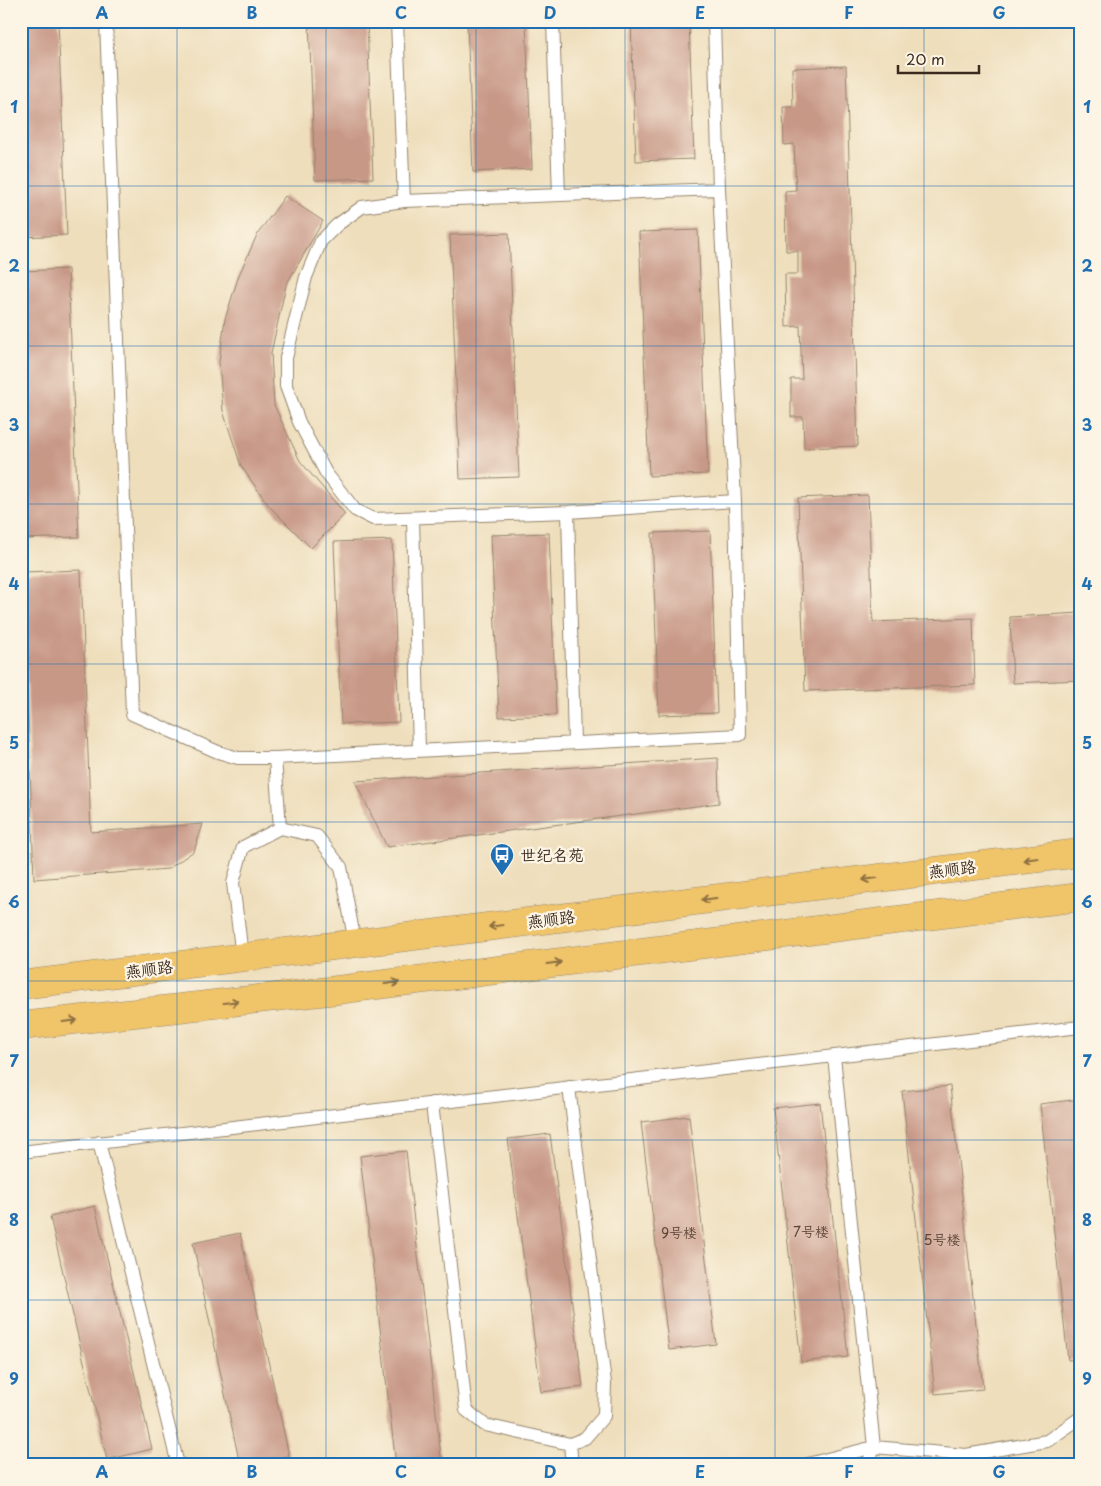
<svg xmlns="http://www.w3.org/2000/svg" width="1101" height="1486" viewBox="0 0 1101 1486" font-family="'Playpen Sans','LXGW WenKai TC',sans-serif">
<style>
.building{fill:#c89887}
.lines{fill:none;stroke-linecap:round;stroke-linejoin:round}
.lane-casing{stroke:#94846d;stroke-width:14}
.primary-casing{stroke:#94846d;stroke-width:29}
.lane{stroke:#fff;stroke-width:12}
.primary{stroke:#f0c469;stroke-width:28}
.oneway{stroke:#8c6f40}
.grid{fill:none;stroke:#1f6fb2;stroke-width:1;stroke-opacity:0.55}
.labels{text-anchor:middle;stroke-width:4.5;stroke-linejoin:round;paint-order:stroke}
.number-label{font-size:14px;fill:#5e4638}
.poi-label{font-size:16px;fill:#3b2a1e;stroke:#fcf5e5;text-anchor:start}
.street-label{font-size:16px;fill:#3b2a1e;stroke:#fcf5e5}
.neatline{fill:none;stroke:#1f6fb2;stroke-width:2}
.grid-label{font-size:16px;text-anchor:middle;font-weight:bold;fill:#1f6fb2}
</style>
<rect width="100%" height="100%" fill="#fcf5e5"/>
<filter id="ink" filterUnits="userSpaceOnUse"><feTurbulence type="fractalNoise" baseFrequency=".02" numOctaves="2"/><feDisplacementMap in="SourceGraphic" scale="10" xChannelSelector="R" yChannelSelector="G"/><feConvolveMatrix kernelMatrix="1 2 1 2 8 2 1 2 1" color-interpolation-filters="sRGB"/></filter>
<filter id="wash" filterUnits="userSpaceOnUse"><feTurbulence type="fractalNoise" baseFrequency=".0096" numOctaves="4" result="noise"/><feDisplacementMap in="SourceGraphic" scale="20" xChannelSelector="R" yChannelSelector="G"/><feGaussianBlur stdDeviation="1.12" result="paint"/><feColorMatrix in="noise" values="0 0 0 0 0 0 0 0 0 0 0 0 0 0 0 0 0 1.4 0 .05"/><feComposite in="paint" operator="in"/></filter>
<g filter="url(#wash)">
<rect width="100%" height="100%" fill="#eedebc"/>
<g id="blocks">
<path class="building" d="M21,21H58L67,235L21,237Z
M309,21H367L373,178L315,180Z
M467,21H526L532,169L473,172Z
M631,21H689L694,159L636,161Z
M846,66L858,446L804,448L803,417H791V379H802L800,326L786,327L785,274H798V251H786L785,191L796,190L794,144L784,145L783,107H793L792,68Z
M285,196L323,221L286,285L271,353L274,405L300,461L345,514L311,548L269,506L241,466L223,411L219,362L225,319L239,275L257,235Z
M698,230L708,474L649,476L639,232Z
M509,233L519,477L460,479L450,235Z
M68,269L79,537L21,539V271Z
M868,495L873,622L973,618L975,685L805,691L798,498Z
M710,531L717,713L659,715L652,533Z
M549,533L556,715L499,717L491,535Z
M392,540L399,722L341,724L334,542Z
M81,570L91,832L203,824L194,851L168,869L34,879L23,572Z
M1080,613V680L1013,683L1010,617Z
M718,758L719,803L387,847L355,781Z
M950,1086L983,1389L935,1394L902,1091Z
M1080,1099V1359L1068,1360L1040,1104Z
M820,1103L848,1357L801,1362L773,1108Z
M689,1116L716,1344L669,1350L641,1122Z
M550,1134L583,1387L541,1392L508,1139Z
M406,1151L442,1465H396L360,1156Z
M95,1206L152,1449L107,1460L50,1217Z
M240,1233L289,1456L248,1465H240L193,1243Z"/>
</g>
</g>
<g filter="url(#ink)">
<use href="#blocks" fill-opacity="0" stroke="#94846d" stroke-width="1"/>
<g class="lines">
<g class="lane-casing">
<path id="lane" d="M106,21L132,714L218,752L238,758H275L740,735L735,501L719,189L714,21
M397,21L404,201
M553,21L559,195
M719,189L404,201L362,207L337,225L321,241L306,277L286,358V386L299,422L326,473L355,510L373,519L568,512L735,501
M568,512L574,743L571,626
M413,518L419,751
M275,758L280,828
M238,921L242,957L233,883L243,847L280,828L317,836L341,867L355,943
M834,1056L874,1447L868,1465
M432,1103L466,1410L485,1425L570,1444L585,1438L604,1416L605,1383L569,1087
M99,1142L178,1465
M21,1152L1080,1027
M570,1444L572,1465
M804,1465L874,1447L966,1455L1047,1441L1080,1418"/>
</g>
<g class="primary-casing">
<path id="primary" d="M21,985L1080,853
M21,1026L329,991L1080,897"/>
</g>
<use href="#lane" class="lane"/>
<use href="#primary" class="primary"/>
</g>
<defs><path id="oneway-shaft" d="M-6 0H5M1.5-3L5.5 0L1.5 3" fill="none" stroke-width="1.6" stroke-linecap="round" stroke-linejoin="round" transform="scale(1.25)"/></defs>
<g class="oneway">
<use href="#oneway-shaft" transform="translate(1031 859) rotate(173)"/>
<use href="#oneway-shaft" transform="translate(870 879) rotate(173)"/>
<use href="#oneway-shaft" transform="translate(709 899) rotate(173)"/>
<use href="#oneway-shaft" transform="translate(496 926) rotate(173)"/>
<use href="#oneway-shaft" transform="translate(554 963) rotate(-7)"/>
<use href="#oneway-shaft" transform="translate(392 983) rotate(-7)"/>
<use href="#oneway-shaft" transform="translate(231 1002) rotate(-7)"/>
<use href="#oneway-shaft" transform="translate(70 1021) rotate(-7)"/>
</g>
</g>
<path class="grid" d="M177,21V1465M326,21V1465M476,21V1465M625,21V1465M775,21V1465M924,21V1465M21,186H1080M21,346H1080M21,504H1080M21,664H1080M21,822H1080M21,981H1080M21,1140H1080M21,1300H1080"/>
<defs>
<g id="bus-pin" transform="scale(1.25)"><path d="M0 17L-7.5 6A9.5 9.5 0 1 1 7.5 6Z" fill="#1f6fb2" stroke="#fcf5e5"/><path d="M-5-6H5V4H4V6H2V4H-2V6H-4V4H-5ZM-3.5-4V0h7V-4ZM-3.5 1.2v1.5H-2V1.2ZM2 1.2v1.5H3.5V1.2Z" fill="#fff"/></g>
</defs>
<g fill-rule="evenodd">
<use href="#bus-pin" x="502" y="855"/>
</g>
<g class="labels">
<g class="number-label">
<text x="811" y="1237">7号楼</text>
<text x="679" y="1238">9号楼</text>
<text x="942" y="1245">5号楼</text>
</g>
<g class="poi-label">
<text x="520" y="861">世纪名苑</text>
</g>
<g class="street-label">
<text transform="translate(952 869) rotate(-7)" y="6">燕顺路</text>
<text transform="translate(551 919) rotate(-7)" y="6">燕顺路</text>
<text transform="translate(149 969) rotate(-7)" y="6">燕顺路</text>
</g>
</g>
<rect width="1101" height="1486" fill="none" stroke="#fcf5e5" stroke-width="55"/>
<path d="M898 65v8h81v-8" fill="none" stroke="#3b2a1e" stroke-width="2.5"/>
<text x="906" y="65" font-size="15" fill="#3b2a1e" stroke="#fcf5e5" stroke-width="4" paint-order="stroke">20 m</text>
<rect x="28" y="28" width="1046" height="1430" class="neatline"/>
<g class="grid-label">
<text x="102" y="19">A</text>
<text x="252" y="19">B</text>
<text x="401" y="19">C</text>
<text x="550" y="19">D</text>
<text x="700" y="19">E</text>
<text x="849" y="19">F</text>
<text x="999" y="19">G</text>
<text x="14" y="113">1</text>
<text x="1087" y="113">1</text>
<text x="14" y="272">2</text>
<text x="1087" y="272">2</text>
<text x="14" y="431">3</text>
<text x="1087" y="431">3</text>
<text x="14" y="590">4</text>
<text x="1087" y="590">4</text>
<text x="14" y="749">5</text>
<text x="1087" y="749">5</text>
<text x="14" y="908">6</text>
<text x="1087" y="908">6</text>
<text x="14" y="1067">7</text>
<text x="1087" y="1067">7</text>
<text x="14" y="1226">8</text>
<text x="1087" y="1226">8</text>
<text x="14" y="1385">9</text>
<text x="1087" y="1385">9</text>
<text x="102" y="1478">A</text>
<text x="252" y="1478">B</text>
<text x="401" y="1478">C</text>
<text x="550" y="1478">D</text>
<text x="700" y="1478">E</text>
<text x="849" y="1478">F</text>
<text x="999" y="1478">G</text>
</g>
</svg>
